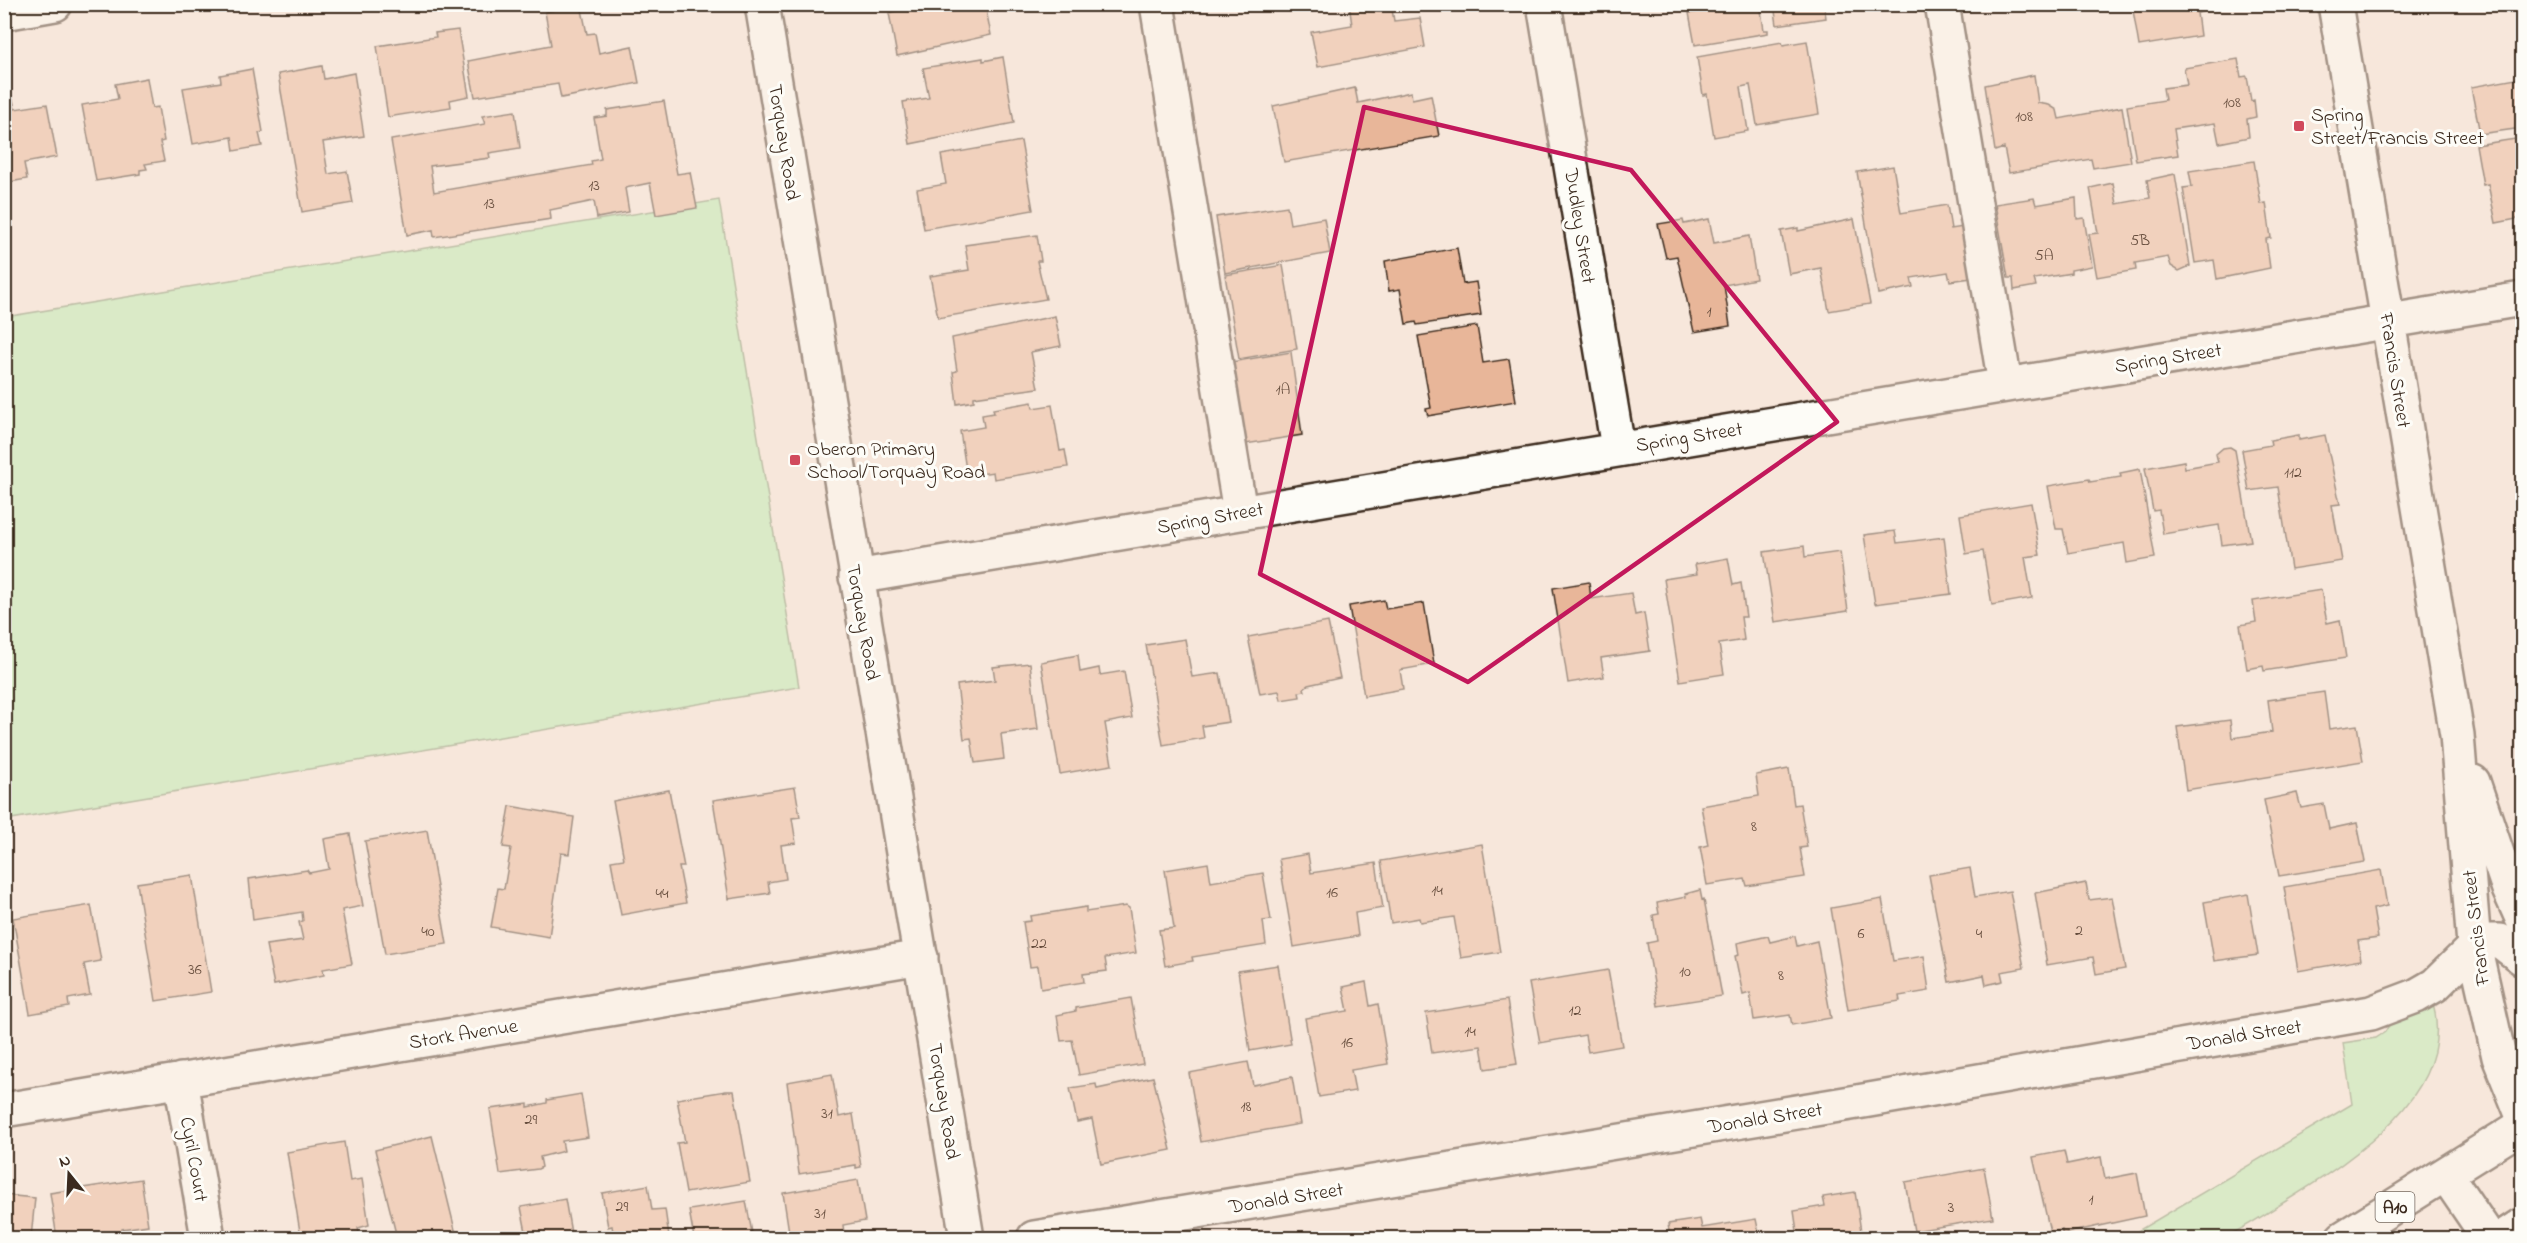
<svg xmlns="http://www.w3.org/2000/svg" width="2527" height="1243" viewBox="0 0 2527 1243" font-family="'Indie Flower',sans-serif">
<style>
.green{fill:#b5edb0;stroke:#788c67;stroke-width:1.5}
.building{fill:#e8b699;stroke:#3b2a1e;stroke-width:1.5}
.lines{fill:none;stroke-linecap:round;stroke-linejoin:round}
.minor-casing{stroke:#3b2a1e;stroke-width:38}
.highway-casing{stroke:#3b2a1e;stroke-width:38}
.minor{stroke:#fdfcf7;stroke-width:33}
.highway{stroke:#fdfcf7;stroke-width:33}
.marked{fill:none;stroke:#c2185b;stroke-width:4.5;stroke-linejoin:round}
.poi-dot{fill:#d1495b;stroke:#fdfcf7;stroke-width:2}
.labels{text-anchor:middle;stroke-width:6;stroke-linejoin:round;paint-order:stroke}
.number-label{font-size:16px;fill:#664d3d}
.shield{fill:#fdfcf7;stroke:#75695f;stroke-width:1.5}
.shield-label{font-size:18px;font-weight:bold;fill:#3b2a1e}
.poi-label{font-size:20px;fill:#3b2a1e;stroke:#fdfcf7;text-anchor:start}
.street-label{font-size:20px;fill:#3b2a1e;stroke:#fdfcf7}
</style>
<rect width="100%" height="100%" fill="#f7e7db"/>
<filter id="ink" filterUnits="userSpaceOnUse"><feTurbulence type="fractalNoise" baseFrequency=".0167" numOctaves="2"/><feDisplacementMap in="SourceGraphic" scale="12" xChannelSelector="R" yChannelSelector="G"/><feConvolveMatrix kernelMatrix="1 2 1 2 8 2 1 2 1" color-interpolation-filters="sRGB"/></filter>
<g filter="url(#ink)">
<path class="green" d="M719,200L799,687L5,820V317Z
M2433,1004C2457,1092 2353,1159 2289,1199C2268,1212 2245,1229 2222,1238C2208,1243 2146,1238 2126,1238L2352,1104L2343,1043L2376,1038L2385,1032L2391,1022Z"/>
<path class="building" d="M920,4H985L991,35L897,56L889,13Z
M1349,4H1391L1394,21L1420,18L1425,47L1318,67L1311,32L1352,25Z
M1699,4H1760L1764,30H1768V33L1695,45L1689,13L1700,12Z
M1774,4H1824L1826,18L1777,25Z
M2132,4H2201L2202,12L2197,13L2200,36L2139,46Z
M581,5L587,34L595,33L599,53L632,46L639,83L561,98L558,84L475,97L468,61L551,45L545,12Z
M458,30L469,96L450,100L451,107L388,117L377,46L436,37L435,33Z
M1807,41L1819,114L1757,125L1750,85L1741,87L1748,131L1714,137L1707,94L1703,95L1697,57L1782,42L1783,45Z
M2522,47V128L2480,134L2471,87L2522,78L2517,48Z
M1003,57L1014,123L910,144L903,102L929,98L923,68L983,58V61Z
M2238,59L2241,77L2247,76L2251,101L2254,100L2256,117L2247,119L2249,137L2219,143L2215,123L2174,129L2178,155L2136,161L2127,106L2165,100L2163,88L2187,85L2184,68Z
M322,66L324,79L354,73L364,136L323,142L328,174L347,171L353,203L302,212L278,74Z
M252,69L263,132L259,133L262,146L234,151L232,137L193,144L183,88L221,82L220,75Z
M2034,75L2038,103L2049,105L2057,110L2059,119L2122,107L2131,162L2093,168L2091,159L2009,173L2004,148L1995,151L1985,85Z
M147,78L152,108L158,107L164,141L160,142L164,161L145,164L147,169L140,170V174L96,181L82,105L118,99L115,84Z
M1355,88L1358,103L1411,92L1412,99L1431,95L1439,136L1284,162L1273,106Z
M13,100L15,109L47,104L57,157L24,163L27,179L4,183V101Z
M664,101L677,174L690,172L697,208L656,215L650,183L625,188L629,212L597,218L594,201L550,210L551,219L434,237L433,230L407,235L391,140L485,124L482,116L515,111L520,148L489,153L490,158L430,166L434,192L592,165L591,161L601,159L594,118L607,116V110Z
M2522,138V218L2496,223L2488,184L2483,185L2476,145Z
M1021,141L1033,210L924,229L917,189L946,184L941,155Z
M2254,161L2261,204L2266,203L2271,238L2266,239L2270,268L2217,279L2214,260L2195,263L2183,188L2192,187L2189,171Z
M1893,166L1901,213L1947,205L1951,229L1963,227L1971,278L1950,281L1948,272L1911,278L1913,287L1878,294L1857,172Z
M2175,174L2190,266L2179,271L2171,266L2168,257L2135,263L2136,270L2097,277L2089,234L2098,233L2090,188L2113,183L2117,204L2150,198L2147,180Z
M2034,198L2036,205L2076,198L2077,219L2084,218L2092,266L2071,270V273L2034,279L2036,286L2014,290L2013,278H2008L1995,204Z
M1287,206L1290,224L1324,218L1330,253L1225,273L1216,217Z
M1709,219L1714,243L1749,236L1756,279L1724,285L1730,326L1694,332L1677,256L1666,258L1658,224L1683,220L1684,224Z
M1854,219L1870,304L1829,311L1821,268L1789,274L1781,231L1798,228V231Z
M1037,235L1041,261H1037L1046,299L938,318L930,276L969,270L965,245Z
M1457,248L1463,284L1476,282L1481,315L1417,325L1416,322L1406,324L1400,289L1389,291L1385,261Z
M1283,265L1297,349L1239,359L1225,275Z
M1055,316L1061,346L1031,352L1038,388L974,397V401L957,404L953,372L957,371L952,338Z
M1477,326L1483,363L1509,359L1516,401L1428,416L1426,409L1431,408L1418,336Z
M1291,352L1302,435L1239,445L1225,363Z
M1032,402L1033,408L1052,405L1060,451L1065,450L1068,467L994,479L993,472L967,476L960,431L984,427L982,415L994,413L993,409Z
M2299,435V440L2325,435L2340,504L2332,505L2342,561L2291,569L2278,487L2249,491L2242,450L2271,445L2270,440Z
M2230,447L2235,450L2251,541L2222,545L2219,525L2163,534L2159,510L2153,511L2145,468L2184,461L2185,468L2218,462L2216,454L2223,448Z
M2140,469L2155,558L2127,563L2124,543L2068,553L2063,529H2056L2048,486L2089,479L2090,482L2121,477L2120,473Z
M2031,503L2040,555L2025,557L2032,598L1992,605L1983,551L1966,554L1960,515Z
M1895,531L1897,543L1944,537L1951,594L1875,604L1864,535Z
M1804,546L1805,557L1840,552L1848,611L1775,622L1764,552Z
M1728,558L1733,585L1741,583L1746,617H1741L1744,640L1719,644L1724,674L1680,681L1664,579L1697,574L1695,564Z
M1589,582L1591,599L1631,593L1635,615L1644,613L1650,651L1601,658L1604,677L1568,683L1553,588Z
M2321,590L2327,623L2340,620L2346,658L2264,671L2263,666L2247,669L2240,625L2256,622L2253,601Z
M1384,600L1386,609L1424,603L1434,664L1400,670L1403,689L1364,696L1349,606Z
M1328,622L1340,678L1308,685L1304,688L1305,691L1299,692L1300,697L1281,700L1279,691L1260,694L1248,637Z
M1185,639L1192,677L1220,673L1229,722L1202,726L1204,738L1163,745L1146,645Z
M1078,655L1080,672L1099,668L1100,675L1124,671L1132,718L1105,723L1112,765L1060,774L1041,662Z
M1030,663L1038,729L1001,734L1004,759L975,763L971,738L964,739L957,685L995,680L993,667Z
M2324,692L2329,729L2357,725L2363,761L2186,790L2177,727L2230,720L2232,738L2272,732L2268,700Z
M1789,769L1794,805L1800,804L1807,847L1800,848L1805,877L1747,886L1745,879L1707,885L1700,847L1708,845L1701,806L1759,796L1756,775Z
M795,787L800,817L792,818L796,843L781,845L786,879L768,882L770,893L729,899L713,800Z
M669,790L684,867H679L686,903L621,915L611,861L624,859L613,801Z
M2297,793L2301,808L2324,804L2329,829L2357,823L2365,862L2279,876L2264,800Z
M510,806L574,817L569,854L561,853L549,937L491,927L498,888L504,889L511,848L503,847Z
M427,830L447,944L385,954L365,841Z
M350,834L363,906L342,910L352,964L323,969L324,975L274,985L266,945L303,940L299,922L303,921L302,912L253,920L249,879L307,870L309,873L329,869L324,839Z
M1482,844L1500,952L1461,958L1454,917L1420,922L1419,918L1391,923L1381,861Z
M1308,854L1311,873L1376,863L1383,908L1355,913L1358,936L1294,947L1279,859Z
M1208,863L1211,882L1263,873L1271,920L1263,921L1266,945L1192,957L1193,961L1165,966L1159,930L1174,928L1165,870Z
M1970,868L1975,897L2010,891L2024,968L2001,972L2003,981L1986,985L1984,975L1949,982L1929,875Z
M2381,870L2387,906L2373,909L2378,938L2358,941L2361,960L2298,971L2284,887Z
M192,875L211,992L156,1001L137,883Z
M2086,883L2089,900L2112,897L2125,969L2096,974L2093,957L2047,965L2035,893Z
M1700,890L1702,900L1704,899L1722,996L1658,1006L1647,943L1657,941L1653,915L1659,914L1657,903L1686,897L1685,894Z
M2248,894L2258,955L2214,961L2204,902Z
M1882,899L1893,961L1924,956L1929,991L1899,996L1900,1001L1848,1010L1831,908Z
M91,905L101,961L84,964L90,995L68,999L69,1007L30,1014L13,918Z
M1126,906L1129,908L1136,953L1105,958L1107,971L1083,974L1084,982L1041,989L1038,966L1030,967L1023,922L1031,921L1030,916L1086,907V912Z
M1768,936L1770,942L1795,936L1797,946L1817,941L1831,1018L1792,1025L1790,1015L1754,1020L1750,993L1743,995L1735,956L1739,955L1737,943Z
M1278,965L1291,1044L1250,1051L1238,971Z
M1608,970L1622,1046L1588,1052L1585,1035L1540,1043L1529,983Z
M1366,982L1370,1006L1378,1004L1388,1064L1351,1070L1355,1091L1319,1097L1305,1018L1348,1011L1343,987Z
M1131,998L1143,1064L1079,1075L1072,1040L1061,1041L1057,1015L1076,1011V1008Z
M1507,1000L1517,1064L1485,1069L1481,1046L1432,1053L1426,1013Z
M1248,1062L1253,1085L1292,1077L1300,1124L1201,1142L1189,1073Z
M832,1074L839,1117L853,1114L861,1167L856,1168V1165L799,1174L787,1082Z
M1153,1077L1171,1150L1101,1164L1092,1119L1077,1122L1070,1088L1096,1084L1097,1089Z
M726,1091H734L750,1182L686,1193L677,1143L685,1142L677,1099Z
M581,1094L588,1137L562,1141L564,1151L540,1157L542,1167L538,1169L500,1174L490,1109L528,1104V1107L547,1103V1100Z
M432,1136L457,1238H397L375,1150Z
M344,1142L350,1181L362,1179L369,1225L358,1228L360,1238H301L287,1152Z
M2064,1151L2067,1164L2101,1157L2105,1179L2137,1173L2145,1216L2062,1234V1230L2050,1232L2033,1157Z
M1984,1168L1993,1218L1914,1231L1905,1182Z
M141,1179L148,1225L122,1229L123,1238H57L50,1193Z
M858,1180L865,1221L843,1225L844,1233L793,1238L791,1232H789L783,1193Z
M648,1185L652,1210L665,1209L669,1237L676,1238H614L612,1226L608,1227L602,1193Z
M1855,1192L1862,1238H1798L1794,1211L1825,1206L1823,1197Z
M4,1195L35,1198L31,1238H4Z
M565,1199L571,1233L566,1234L567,1238H515L514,1234L526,1232L521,1207Z
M746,1201L753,1238H694L689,1210Z
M1700,1219L1702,1228L1756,1219L1760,1238H1670L1668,1224Z"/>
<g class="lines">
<g class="minor-casing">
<path id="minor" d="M762,4L967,1238
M1157,4L1240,512
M1544,4L1618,448
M1942,4L2005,384
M2335,4L2457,735L2474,945L2499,1057L2522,1114
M4,13L55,4
M856,577L2522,299
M2473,782L2509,889L2522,918
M181,1080L208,1238
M4,1110L921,957
M1034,1238L1869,1100L2371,1013L2416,996L2435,985L2480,941H2500L2522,958"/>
</g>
<g class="highway-casing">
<path id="highway" d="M2446,1175L2489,1238
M2343,1238L2522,1126
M2502,1238L2522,1225"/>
</g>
<use href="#minor" class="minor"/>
<use href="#highway" class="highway"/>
</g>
</g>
<path d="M0 0H2527V1243H0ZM1364,107L1631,170L1837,422L1468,682L1260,574Z" fill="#f7e7db" fill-opacity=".55" fill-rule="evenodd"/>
<path class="marked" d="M1364,107L1631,170L1837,422L1468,682L1260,574Z"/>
<g class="poi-dot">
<rect x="2293" y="120" width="12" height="12" rx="3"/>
<rect x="789" y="454" width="12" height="12" rx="3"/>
</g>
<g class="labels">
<g class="number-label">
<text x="2232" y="107">108</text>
<text x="2024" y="121">108</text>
<text x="594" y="190">13</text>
<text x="489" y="208">13</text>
<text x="2140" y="245">5B</text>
<text x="2044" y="260">5A</text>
<text x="1709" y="316">1</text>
<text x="1283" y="394">1A</text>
<text x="2293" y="477">112</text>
<text x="1754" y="831">8</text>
<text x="1437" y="895">14</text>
<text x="1332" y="897">16</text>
<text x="662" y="898">44</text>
<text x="2079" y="935">2</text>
<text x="428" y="936">40</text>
<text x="1861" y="938">6</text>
<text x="1979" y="938">4</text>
<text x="1039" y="948">22</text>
<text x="195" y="974">36</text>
<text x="1685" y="976">10</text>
<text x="1781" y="980">8</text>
<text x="1575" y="1015">12</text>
<text x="1470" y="1036">14</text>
<text x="1347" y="1047">16</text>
<text x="1246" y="1111">18</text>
<text x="827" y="1118">31</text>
<text x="531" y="1124">29</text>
<text x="2091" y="1204">1</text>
<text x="622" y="1211">29</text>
<text x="1951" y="1212">3</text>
<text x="820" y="1218">31</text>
</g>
<rect class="shield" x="2375.5" y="1192" width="39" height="30" rx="4.5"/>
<g class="shield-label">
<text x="2395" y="1213">A10</text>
</g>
<g class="poi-label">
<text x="2311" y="121">Spring<tspan x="2311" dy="23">Street/Francis Street</tspan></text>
<text x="807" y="455">Oberon Primary<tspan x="807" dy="23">School/Torquay Road</tspan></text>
</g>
<g class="street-label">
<text transform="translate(785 142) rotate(81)" y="7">Torquay Road</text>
<text transform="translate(1581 226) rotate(81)" y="7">Dudley Street</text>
<text transform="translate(2168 357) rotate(-9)" y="7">Spring Street</text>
<text transform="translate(2396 370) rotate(81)" y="7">Francis Street</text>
<text transform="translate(1689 436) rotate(-9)" y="7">Spring Street</text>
<text transform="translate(1210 517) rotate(-10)" y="7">Spring Street</text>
<text transform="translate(864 622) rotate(80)" y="7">Torquay Road</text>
<text transform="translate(2475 928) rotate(-97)" y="7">Francis Street</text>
<text transform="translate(463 1033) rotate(-9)" y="7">Stork Avenue</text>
<text transform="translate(2244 1034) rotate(-9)" y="7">Donald Street</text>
<text transform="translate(945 1101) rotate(81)" y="7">Torquay Road</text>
<text transform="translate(1765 1117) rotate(-9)" y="7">Donald Street</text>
<text transform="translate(195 1159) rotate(80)" y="7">Cyril Court</text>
<text transform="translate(1286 1197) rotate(-9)" y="7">Donald Street</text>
</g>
</g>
<rect width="2527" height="1243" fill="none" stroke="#fdfcf7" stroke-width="24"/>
<rect x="12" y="12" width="2503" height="1219" fill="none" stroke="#3b2a1e" stroke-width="2" filter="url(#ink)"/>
<g transform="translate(69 1174) rotate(342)" stroke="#fdfcf7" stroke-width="4.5" paint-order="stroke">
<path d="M0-4.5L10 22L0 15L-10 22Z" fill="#3b2a1e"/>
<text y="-9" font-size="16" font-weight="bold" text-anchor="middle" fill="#3b2a1e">N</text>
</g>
</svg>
